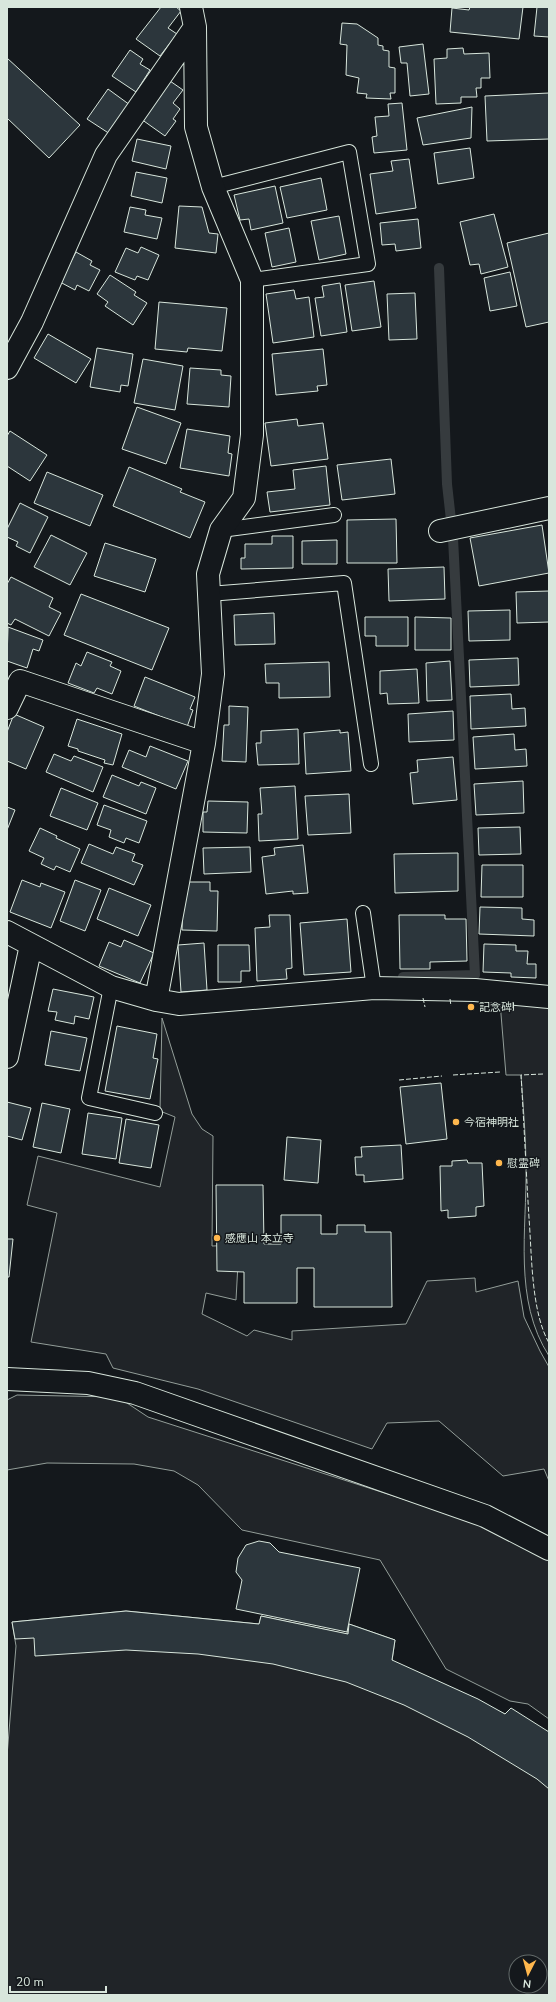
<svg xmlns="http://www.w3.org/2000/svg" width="556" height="2002" viewBox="0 0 556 2002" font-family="'Nunito Sans','Noto Sans JP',sans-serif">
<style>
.green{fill:#202428;stroke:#939e99;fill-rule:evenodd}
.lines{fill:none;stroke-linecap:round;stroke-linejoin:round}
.stream{stroke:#363b3e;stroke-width:10}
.building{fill:#2c363c;stroke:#d8e6dc}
.service-casing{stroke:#d8e6dc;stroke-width:16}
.minor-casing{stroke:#d8e6dc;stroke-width:24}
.service{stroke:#14181c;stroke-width:14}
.minor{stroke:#14181c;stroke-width:22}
.fence{stroke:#d8e6dc;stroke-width:1;stroke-dasharray:5 2;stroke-linecap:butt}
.wall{stroke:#d8e6dc;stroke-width:2}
.poi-dot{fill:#ffb74d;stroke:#14181c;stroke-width:1.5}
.labels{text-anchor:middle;stroke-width:3;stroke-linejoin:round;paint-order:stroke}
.poi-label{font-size:11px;fill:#d8e6dc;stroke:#14181c;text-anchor:start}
</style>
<rect width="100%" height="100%" fill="#14181c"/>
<path class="green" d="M500,1002L549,1007V1356C513,1300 527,1230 526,1166C526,1136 523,1106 521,1075H506Z
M162,1018L192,1114L202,1129L213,1136L212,1246L239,1245L236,1300L206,1293L202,1314L247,1336L254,1330L292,1340V1331L406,1324L427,1281L475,1278L476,1292L518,1281L524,1317L540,1351L549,1367V1481L544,1469L503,1476L439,1421L387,1423L372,1449L198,1389L113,1368L106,1354L31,1342L57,1213L27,1205L38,1156L160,1187L175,1117L160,1111Z
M17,1395L118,1397L148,1417L484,1525L549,1560V1719L528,1704L510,1701L446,1669L380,1560L242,1530L198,1485L174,1471L134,1464L47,1463L7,1470V1400Z
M126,1611L259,1624L261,1616L347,1634L349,1624L395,1640L392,1661L505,1714L549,1732V1995H7V1756L16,1646L12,1622ZM516,1962H540V1986H516Z"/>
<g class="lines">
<path class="stream" d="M403,977L475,975L453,538L447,484L439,268"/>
</g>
<path class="building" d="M161,7H176L181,11L168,28L177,34L160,56L136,39Z
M470,7H523L519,39L450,32L452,8L469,10Z
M537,7H549V37L534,36Z
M342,23L357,24L378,38V45L383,46V50L389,51V67L395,68V93H390L391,99L366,98L367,94L357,93L359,78L346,75L347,45L340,44Z
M423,44L429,94L410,96L407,63H401L399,47Z
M463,48L464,54L489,53L490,78H481V88H476L477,97H461V103L436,104L434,59L447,58V49Z
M130,50L143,59L140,64L150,70L136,92L112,76Z
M7,58L80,125L49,158L7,118Z
M170,81L183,90L173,103L180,109L173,119L176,121L165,136L141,119Z
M108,89L130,105L110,134L87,119Z
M549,93V139L487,141L485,96Z
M402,103L407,150L374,153L372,137L377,136L375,117L389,116L388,104Z
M472,107L471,138L423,145L417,118Z
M137,139L171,146L166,169L132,161Z
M470,148L474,178L438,184L434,153Z
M409,159L416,208L376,214L370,174L393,171L391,161Z
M136,172L167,178L162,203L131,196Z
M321,178L327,210L287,218L280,187Z
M275,186L283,223L251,230L249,219L240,220L234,195Z
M179,206L202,207L209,233L218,234L216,253L175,248Z
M130,207L146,210L145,215L162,218L157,239L124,232Z
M494,214L508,267L481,274L479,264L470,265L460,222Z
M339,216L346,254L319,260L311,221Z
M418,219L421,248L396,251L395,244L382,245L380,223Z
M289,228L296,262L272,267L265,233Z
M549,233V322L526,327L507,243Z
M141,247L159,255L148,280L137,276L135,280L115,272L126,248L138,253Z
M76,252L92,261L90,265L100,270L89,291L77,285L75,290L60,282Z
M510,272L517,306L490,311L484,278Z
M110,275L136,292L134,295L147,303L133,325L105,306L108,302L97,294Z
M374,281L381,327L352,331L345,285Z
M340,283L347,332L321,336L315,298L324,297L322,286Z
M294,290L296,299L309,297L314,337L273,343L266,294Z
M415,293L417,339L389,340L387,294Z
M159,302L227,308L222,351L188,348L187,352L155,349Z
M48,334L91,359L76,383L34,358Z
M97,348L133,354L128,386L121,385L120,392L90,387Z
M323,349L327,385L317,386L318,391L276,395L272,354Z
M143,359L183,366L175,410L134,403Z
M190,368L221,370V375L231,376L229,407L187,404Z
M137,407L181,423L166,464L122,449Z
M297,419L298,426L323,423L328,459L271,466L265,423Z
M187,429L230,436L228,453L232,454L229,476L180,468Z
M10,431L47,455L30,481L7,466V436Z
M391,459L395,494L342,500L337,465Z
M326,466L330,505L270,512L267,492L295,489L293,470Z
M129,467L182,489L180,492L205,502L190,538L113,506Z
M47,472L103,495L90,526L34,503Z
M20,503L48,517L30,553L16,546L18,542L7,537V529Z
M396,519L397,563H347V520Z
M542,525L549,573L479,586L470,538Z
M51,535L87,553L70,585L34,567Z
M272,536H293V568L241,569V558H245V544H272Z
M337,540V564H302V541Z
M105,543L156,559L145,592L94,576Z
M444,567L445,599L389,601L388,569Z
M11,577L53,598L49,607L61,613L49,636L15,619L11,625L7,623V584Z
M549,591V622L517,623L516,592Z
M81,594L169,628L152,670L64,635Z
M510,610V640L469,641L468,611Z
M274,613L275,644L235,645L234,615Z
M365,617H408V646H376V636H365Z
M415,617L451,618V650H415Z
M8,627L43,640L39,651L33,649L27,668L7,661Z
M87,652L112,662L110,666L121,671L112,694L97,688L94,693L68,683L76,663L81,666Z
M518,658L519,685L470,687L469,660Z
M450,661L452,700L427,701L426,663Z
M329,662L330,697L279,698V683H266L265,664Z
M417,669L419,703L388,704L387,693L380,694V671Z
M145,677L195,697L190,709L193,710L187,727L134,706Z
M511,694L512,709L525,708L526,726L471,729L470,696Z
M229,706L248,707L246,762L222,761L224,725H229Z
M453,711L454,740L409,742L408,714Z
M14,714L44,727L26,769L7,761V732Z
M77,719L122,734L113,765L104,763L105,760L78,751V749L68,746Z
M298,729L299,764L258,765L256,743H261V731Z
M340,730V733L348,732L351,771L306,774L304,733Z
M514,734L515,750L526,749L527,766L475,769L473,737Z
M150,746L188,761L176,789L122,767L129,750L146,757Z
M54,754L71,761L74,756L103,767L93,792L46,772Z
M453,757L457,800L413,804L410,773L418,772L417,760Z
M112,775L139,786L141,782L156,788L146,814L103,797Z
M523,781L524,813L476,815L474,784Z
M295,786L298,839L259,841L258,814H262L260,788Z
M61,788L98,803L87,830L50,816Z
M349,794L351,833L308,835L305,796Z
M208,801L248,802L247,833L203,832V812H207Z
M104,805L147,821L139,843L126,838L124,843L109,837L111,830L97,825Z
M7,807L15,810L7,830Z
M520,827L521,854L479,855L478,828Z
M40,828L57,836L56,838L80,849L70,872L56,866L54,870L41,864L44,858L29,851Z
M89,844L113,854L116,847L135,854L132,861L143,865L134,885L81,863Z
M303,845L308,893L293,894V891L266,894L262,857L275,855L274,848Z
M250,847L251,872L204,874L203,848Z
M458,853V891L395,893L394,854Z
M482,865H523V897H481Z
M22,880L40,887L41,883L65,892L51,928L10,912Z
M75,880L101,890L85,931L60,921Z
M184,882H210V891H218L217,931L182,930Z
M109,888L151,905L138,936L97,919Z
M480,907L522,908V919L534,920V936L479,934Z
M269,915H290L292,968L286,969L287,979L257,981L255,928L270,927Z
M399,915H445V919H466L467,961L430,962V969H400Z
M347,919L351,972L304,975L300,923Z
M124,940L154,953L140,983L99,966L109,942L121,947Z
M204,943L207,990L181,992L178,945Z
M484,944L516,945V951H528L527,964H536V978L511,977V973L483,972Z
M218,945H249L250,971H241V982H218Z
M53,989L94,997L89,1019L75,1016L74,1024L55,1020L57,1012L48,1011Z
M117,1026L157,1034L153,1058L158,1059L150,1099L105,1091Z
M51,1031L87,1038L80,1071L45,1065Z
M441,1083L447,1139L406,1144L400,1087Z
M7,1102L31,1108L22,1140L7,1136Z
M42,1103L70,1109L61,1153L33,1147Z
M88,1113L122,1118L116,1159L82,1154Z
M126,1119L159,1125L151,1168L119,1163Z
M287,1137L321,1140L318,1183L284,1180Z
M401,1145L403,1179L364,1182V1175H356L355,1157H362L361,1147Z
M467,1160L468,1163H482L484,1206L476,1207V1216L448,1218V1210L441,1211L440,1166H452V1161Z
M216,1185H263L264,1244H281V1215H321V1234H337V1225H365V1232H391L392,1307H314V1268H297V1303H244V1272L217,1271Z
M7,1239H13L9,1277H7Z
M259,1541L270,1543L279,1552L360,1568L347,1632L236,1609L242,1580L236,1572L238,1558L246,1545Z
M126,1611L259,1624L261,1616L348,1634L349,1624L395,1640L392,1660L478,1699L505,1714L511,1708L549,1732V1789L537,1779L468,1737L404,1705L346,1682L273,1664L198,1654L126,1650L35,1656L34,1638L15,1639L12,1622Z"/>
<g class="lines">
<g class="service-casing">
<path id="service" d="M213,187L349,152L368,264L252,280
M221,530L334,515
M209,594L344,583L371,764
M363,913L374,988
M111,987L89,1098L155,1113"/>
</g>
<g class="minor-casing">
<path id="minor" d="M7,368L32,322L106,155L195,27
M440,531L549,508
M7,708L20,681L204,743
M7,932L111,987L156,1000L179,1004L374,988L475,990L549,997
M156,1000L204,743L213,674L208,574L221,530L244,498L252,435V280L213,187L196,127L195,27L191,7
M7,1057L31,945
M7,1379L88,1383L135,1393L485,1516L549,1549"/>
</g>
<use href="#service" class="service"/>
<use href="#minor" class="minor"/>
<path class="fence" d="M423,998L425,1007
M450,999L451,1006
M500,1008L513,1010V1003
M543,1074L521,1075C524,1123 526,1170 529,1218C532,1256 531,1311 549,1343
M453,1075L500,1072
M399,1080L442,1076"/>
<path class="wall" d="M513,1010V1003"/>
</g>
<g class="poi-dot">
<circle cx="471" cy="1007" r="4"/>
<circle cx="456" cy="1122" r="4"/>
<circle cx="499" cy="1163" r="4"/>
<circle cx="217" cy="1238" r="4"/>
</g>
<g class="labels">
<g class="poi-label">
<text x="479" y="1011">記念碑</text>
<text x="464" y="1126">今宿神明社</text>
<text x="507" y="1167">慰霊碑</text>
<text x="225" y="1242">感應山 本立寺</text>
</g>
</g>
<rect width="556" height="2002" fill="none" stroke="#d8e6dc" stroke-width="16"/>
<g transform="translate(528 1974) rotate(186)"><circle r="19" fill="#14181c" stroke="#626a69"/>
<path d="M0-3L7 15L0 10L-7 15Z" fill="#ffb74d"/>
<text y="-6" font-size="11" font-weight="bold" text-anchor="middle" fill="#d8e6dc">N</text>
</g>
<path d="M10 1986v6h96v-6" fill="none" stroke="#d8e6dc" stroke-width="2"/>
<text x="16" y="1986" font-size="12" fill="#d8e6dc" stroke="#14181c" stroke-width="3" paint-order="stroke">20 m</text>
</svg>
